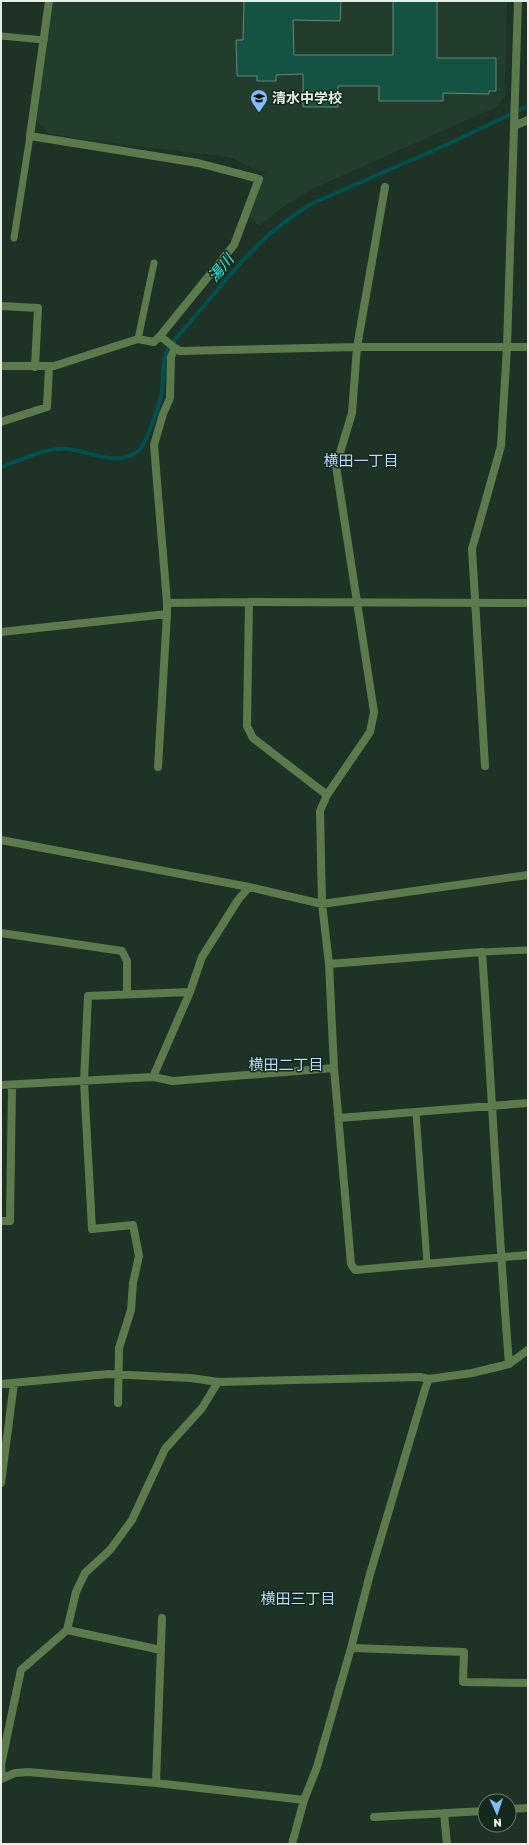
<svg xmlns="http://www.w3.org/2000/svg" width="529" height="1845" viewBox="0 0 529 1845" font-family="'Golos Text','Noto Sans JP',sans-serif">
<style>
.built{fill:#233d2c}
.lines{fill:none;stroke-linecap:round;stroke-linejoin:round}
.stream{stroke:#00504f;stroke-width:4}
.building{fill:#145344;stroke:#69857c}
.service{stroke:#5c7b4d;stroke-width:7}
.minor{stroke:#5c7b4d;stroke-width:8}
.labels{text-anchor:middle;stroke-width:3;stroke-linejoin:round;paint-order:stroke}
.poi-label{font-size:14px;font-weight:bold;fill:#e4f0e7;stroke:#15281c;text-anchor:start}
.water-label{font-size:15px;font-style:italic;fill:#32f3ee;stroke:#15281c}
.neighbourhood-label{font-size:15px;fill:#b8dafd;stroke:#15281c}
</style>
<rect width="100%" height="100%" fill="#1e3225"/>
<path class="built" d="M53,1H507L505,97L496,107L310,190L283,207L259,226L249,217L265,172L253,169L230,157L86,140L48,133L36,120Z"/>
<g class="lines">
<path class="stream" d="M1,467C21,460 46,447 68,449C91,451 117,468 138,451C147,443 160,403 162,390C164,380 162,359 167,351C174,338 189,324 198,313C233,271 264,231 313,203L448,144L528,106"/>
</g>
<path class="building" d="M244,1H341L340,21L293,20L294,55H393V1H437V58H496V91H489V94L443,93V101H379V86H338V107H303V74L276,75V81H257V76H237L236,40H243Z"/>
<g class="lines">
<path class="service" d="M1,36L44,40
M14,238L30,136
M138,339L154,263
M482,952L528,950
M416,1113L427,1263"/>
<path class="minor" d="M49,1L30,136L198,163L259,179L234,245L160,336
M514,126L528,120
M385,187L357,347L352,413L336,466L374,712L370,732L327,795L320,811L322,904L329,964L334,1068L351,1264L355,1270L528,1255
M1,306L38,308L35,367
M528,347H357L180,351L175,348L171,357L170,398L163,414L154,445L167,603L249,602L528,603
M1,366H54L138,339L154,342L160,336L175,348
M1,422L47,407L49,366
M249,602L247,726L253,738L327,795
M1,632L167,614V603
M485,766L472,549L501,446L507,347L518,1
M158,767L167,614
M1,840L249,887L322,904L528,875
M1,933L122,951L127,961V993
M329,964L482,952C492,1089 498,1227 509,1364
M153,1077L190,992
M1,1085L153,1077L173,1081L334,1068
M339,1118L528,1103
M1,1221H10L12,1085
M1,1384L108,1374L191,1378L218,1382L420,1377L429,1379
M118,1403L119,1348L131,1310L133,1283L139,1256L133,1225L92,1229L84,1082L88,996L190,992L202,957L238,900L249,887
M1,1483L14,1383
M67,1630L161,1650
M351,1648L464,1652L463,1682L528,1683
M2,1778L1,1765L21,1670L67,1630L76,1592L85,1573L110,1550L132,1520L165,1449L202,1408L218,1382
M1,1779L15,1773L28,1772L156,1783L304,1800
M156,1783L162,1618
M509,1809L528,1808
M444,1813L447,1844
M374,1817L485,1811
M292,1844L304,1800L317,1767L351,1648L370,1574L426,1386L429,1379L472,1373L509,1364L528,1350"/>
</g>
<defs>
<g id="school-pin" transform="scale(0.9)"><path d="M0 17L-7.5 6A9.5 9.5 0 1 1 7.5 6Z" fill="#7fbdf9" stroke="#15281c"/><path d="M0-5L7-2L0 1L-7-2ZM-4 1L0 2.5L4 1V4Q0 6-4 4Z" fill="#111"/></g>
</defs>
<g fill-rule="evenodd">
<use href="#school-pin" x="259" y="98"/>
</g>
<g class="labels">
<g class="poi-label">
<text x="272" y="103">清水中学校</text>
</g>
<g class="water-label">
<text transform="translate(221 268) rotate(-50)" y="5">湯川</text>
</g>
<g class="neighbourhood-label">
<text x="361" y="466">横田一丁目</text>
<text x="286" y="1070">横田二丁目</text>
<text x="298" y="1604">横田三丁目</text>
</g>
</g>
<rect width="529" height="1845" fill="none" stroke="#e4f0e7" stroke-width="4"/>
<g transform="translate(497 1813) rotate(177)"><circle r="19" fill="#15281c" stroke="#68786d"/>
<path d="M0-3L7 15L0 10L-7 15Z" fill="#7fbdf9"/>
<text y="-6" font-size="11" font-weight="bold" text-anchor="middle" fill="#e4f0e7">N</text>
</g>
</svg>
